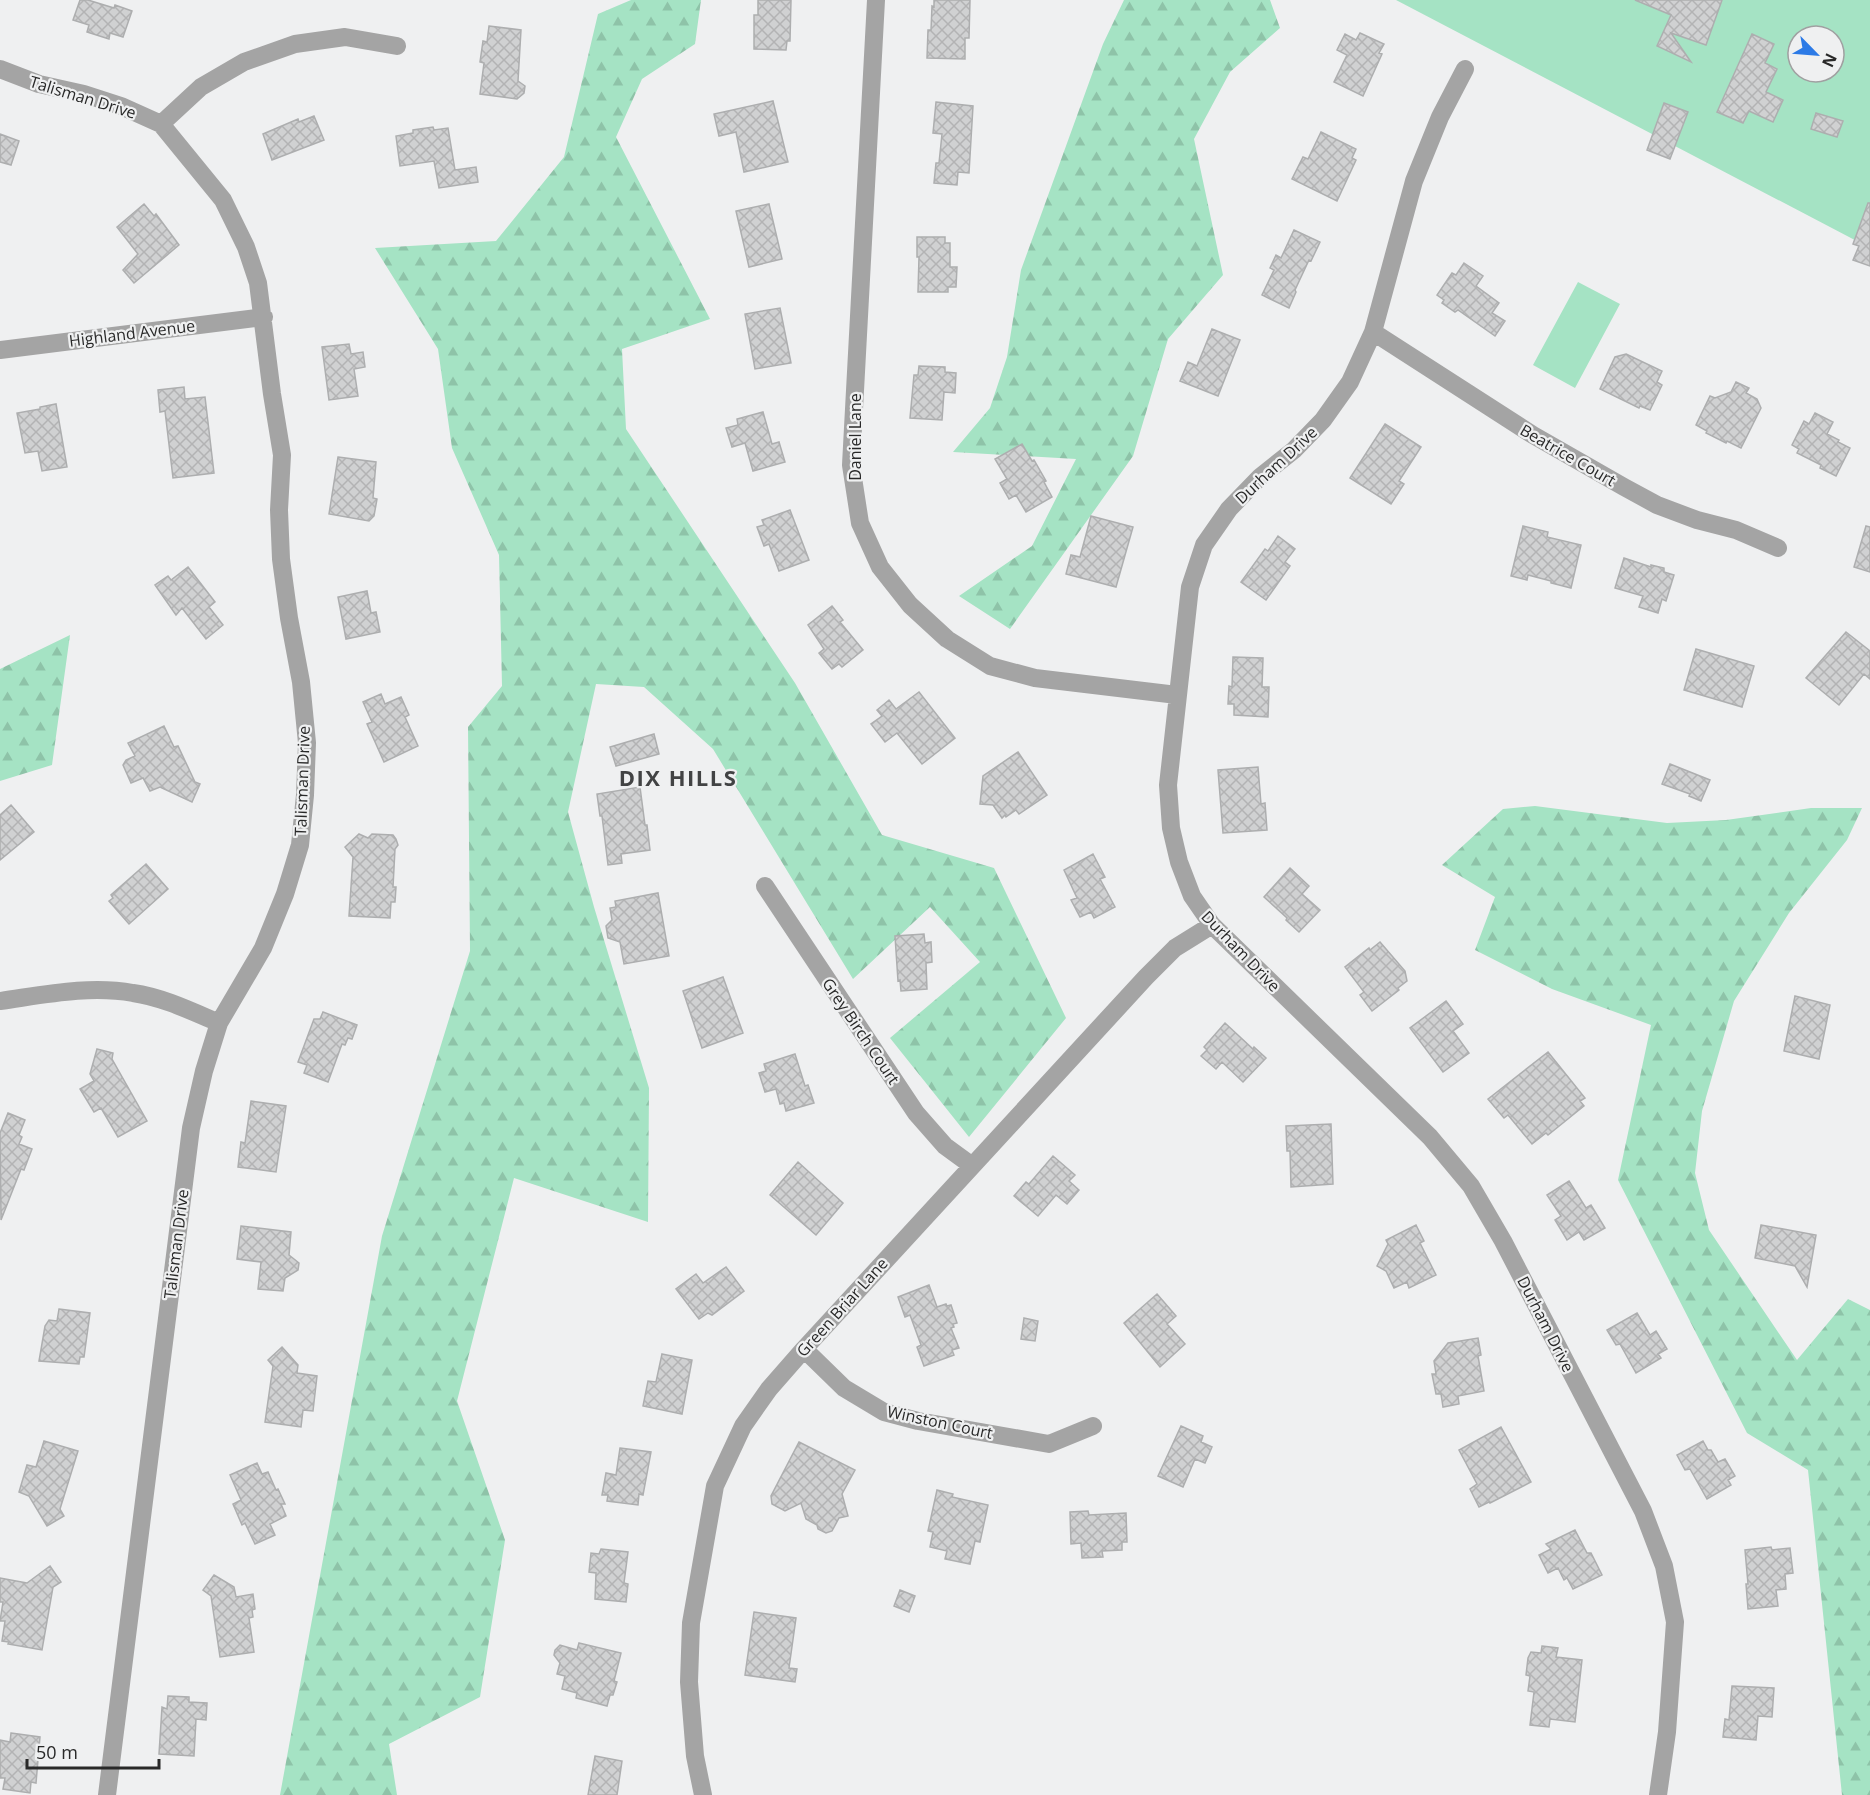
<svg xmlns="http://www.w3.org/2000/svg" width="1870" height="1795" viewBox="0 0 1870 1795" font-family="'Open Sans',sans-serif">
<style>
.forest{fill:url(#forest-firs)}
.park{fill:#a5e3c4;fill-rule:evenodd}
.building{fill:url(#building-cross-hatch);stroke:#adaeaf;stroke-width:1.5}
.lines{fill:none;stroke-linecap:round;stroke-linejoin:round}
.minor{stroke:#a4a4a4;stroke-width:18}
.labels{text-anchor:middle;stroke-width:4.5;stroke-linejoin:round;paint-order:stroke}
.street-label{font-size:16px;fill:#292929;stroke:#eff0f1}
.district-label{font-size:22px;font-weight:bold;letter-spacing:1.5px;fill:#424344;stroke:#eff0f1}
</style>
<defs>
<pattern id="forest-firs" width="22" height="20" patternUnits="userSpaceOnUse" patternTransform="scale(1.5)"><rect width="22" height="20" fill="#a5e3c4"/><path d="M5 1l3.5 6h-7zM16 11l3.5 6h-7z" fill="#8ec3a8"/></pattern>
<pattern id="building-cross-hatch" width="8" height="8" patternUnits="userSpaceOnUse" patternTransform="scale(1.5)"><rect width="8" height="8" fill="#d0d1d2"/><path d="M0 0l8 8M0 8l8-8" fill="none" stroke="#b3b3b4"/></pattern>
</defs>
<rect width="100%" height="100%" fill="#eff0f1"/>
<path class="forest" d="M631,0H701L695,44L642,79L616,137L710,319L622,349L626,429L795,683L882,835L994,868L1066,1018L969,1137L890,1038L980,962L930,907L853,979L713,749L644,687L596,684L568,812L594,907L649,1088L648,1222L514,1178L457,1401L505,1540L480,1697L389,1744L397,1795H280L382,1236L470,951L468,727L502,686L499,555L452,448L438,349L375,248L496,241L564,157L598,14Z
M1124,0H1270L1280,28L1230,72L1194,139L1223,275L1168,339L1133,456L1010,629L959,596L1032,546L1076,459L953,452L990,408L1007,357L1021,270L1103,44Z
M70,635L52,765L0,781V669Z
M1535,806L1667,823L1726,820L1811,808H1862L1847,840L1789,913L1734,1001L1702,1111L1695,1173L1709,1230L1797,1360L1848,1299L1870,1310V1795H1842L1808,1470L1747,1433L1618,1180L1651,1025L1552,989L1475,950L1495,897L1442,865L1503,809Z"/>
<path class="park" d="M1396,0H1870V248ZM1798,36H1834V72H1798Z
M1578,282L1620,304L1575,388L1533,365Z"/>
<path class="building" d="M80,0H88L114,8L115,5L132,11L123,37L110,33L109,39L87,32L89,25L73,20Z
M758,0H791L790,41H787L786,50L754,49V15H758Z
M934,0H970L969,38H965V59L927,58L928,30H931L932,6L934,7Z
M1635,0H1722L1706,45L1671,33L1691,62L1657,46L1671,15Z
M489,26L521,30L518,81L525,86L524,93L517,99L480,94L484,63L480,62L483,41L487,42Z
M1360,33L1384,44L1379,53L1382,54L1363,96L1334,82L1347,55L1337,50L1345,34L1356,40Z
M1752,34L1774,44L1765,63L1777,69L1766,92L1783,100L1773,122L1749,111L1743,123L1717,112Z
M773,101L788,162L744,172L736,132L719,136L714,114Z
M936,102L973,106L969,173L958,172L957,185L934,183L936,163H939L942,134L933,133Z
M1664,103L1688,112L1670,159L1647,150Z
M1816,113L1843,121L1837,137L1811,129Z
M314,116L324,140L272,160L263,134L298,119L299,122Z
M433,127L434,130L448,128L455,170L476,167L478,182L439,188L434,161L400,166L396,136L413,133V130Z
M1321,132L1356,149L1352,158L1356,160L1337,201L1292,179L1303,157L1308,159Z
M0,134L19,141L11,165L0,162Z
M1868,203H1870V266L1853,260L1859,246L1853,244Z
M144,204L154,216L156,214L179,245L134,283L123,270L138,254L117,227Z
M769,204L782,259L749,267L736,211Z
M1294,230L1320,242L1311,261L1309,260L1295,290L1296,292L1289,308L1262,295L1274,270L1270,268L1276,255L1281,258Z
M917,237H945V243H950V267H957L956,287H948V292H918L919,257H917Z
M1464,263L1483,276L1476,286L1499,303L1492,313L1505,321L1495,336L1458,310L1455,312L1442,303L1444,300L1437,295L1452,273L1456,275Z
M780,308L791,363L755,369L745,314Z
M1212,329L1240,340L1218,396L1180,381L1188,362L1197,366Z
M349,344L351,354L363,352L365,367L354,369L358,396L329,400L322,347Z
M1626,354L1662,371L1657,382L1662,385L1650,410L1640,406L1639,408L1600,389L1615,357Z
M919,366L945,367V372L956,373L955,393L944,392L942,420L910,418L914,375H918Z
M1736,382L1749,388L1746,393L1757,399L1761,408L1741,448L1727,441L1726,443L1706,433L1707,431L1696,425L1710,396L1715,398L1731,392Z
M184,387L185,399L205,397L214,473L173,478L165,411L160,412L158,390Z
M56,404L67,467L42,471L38,451L25,453L17,413L40,409V407Z
M763,412L772,444L779,442L785,462L753,471L745,443L732,447L726,428L738,425L737,419Z
M1815,413L1833,422L1827,434L1839,440L1838,442L1850,448L1836,476L1820,468L1821,465L1797,453L1799,449L1792,445L1804,421L1809,424Z
M1385,424L1421,447L1399,481L1404,484L1391,504L1350,478Z
M1022,444L1032,461L1034,460L1046,481L1044,482L1052,497L1026,512L1016,495L1009,499L1000,483L1007,479L995,459Z
M338,457L376,462L373,498L377,499L374,516L369,521L329,514Z
M790,510L809,560L779,571L769,544L764,546L757,527L764,525L762,520Z
M1091,516L1133,527L1116,587L1066,574L1071,555L1080,557Z
M1523,526L1548,532L1547,537L1581,545L1571,588L1551,583V581L1528,575L1527,580L1511,576Z
M1866,526L1870,527V572L1854,567Z
M1278,536L1295,549L1285,562L1290,566L1266,600L1241,582L1265,549L1268,551Z
M1624,558L1651,567V565L1664,568V572L1674,575L1666,601L1662,599L1658,613L1639,607L1643,596L1615,588Z
M188,567L215,602L209,607L223,625L206,639L182,608L176,615L155,585L168,576L171,580Z
M367,591L371,613L376,612L380,632L346,639L338,597Z
M832,606L843,620L840,622L863,650L842,667L839,664L832,669L819,653L824,649L808,625Z
M1846,632L1870,651V679L1864,674L1839,705L1806,678Z
M1696,649L1754,666L1742,707L1684,690Z
M1233,657L1263,658L1262,687H1269L1268,717L1234,715V704H1228L1229,686L1232,687Z
M919,692L955,738L922,764L897,733L885,742L871,724L882,716L877,710L889,700L896,709Z
M381,694L385,704L401,697L409,715L405,717L418,746L384,762L367,724L372,722L363,702Z
M164,726L174,747L178,746L195,782L200,784L192,802L160,787L150,791L143,778L131,783L123,765L126,760L135,756L128,743Z
M654,734L659,754L616,766L610,747Z
M1018,752L1047,795L1019,814L1016,810L1006,817L1005,815L1002,818L993,805L980,804L983,776Z
M1670,764L1710,780L1701,801L1689,796L1690,794L1662,784Z
M1258,767L1261,804L1265,803L1267,830L1223,833L1218,770Z
M640,787L645,825H647L650,850L621,854L622,863L608,865L602,816H600L597,794Z
M11,805L34,832L0,860V815Z
M359,834L368,838L372,834L393,835L396,839L398,845L395,849L393,887H396L395,902H391L390,918L349,916L353,857L345,847Z
M1093,854L1105,877L1100,879L1115,907L1094,918L1091,912L1080,917L1071,900L1077,898L1064,870Z
M146,864L168,889L129,924L109,901L113,898L111,895Z
M1290,868L1309,886L1302,894L1320,910L1299,932L1286,920L1287,918L1264,897Z
M658,893L669,956L624,964L620,942L608,938L606,926L612,920L610,908L616,907L615,901Z
M924,934L925,943L931,942L932,962L926,963L927,989L901,991L900,980L898,981L895,936Z
M1380,942L1405,971L1407,981L1398,988L1399,990L1372,1011L1360,995L1364,992L1345,967L1369,948L1370,950Z
M723,977L743,1033L702,1048L683,991Z
M1795,996L1830,1005L1819,1059L1784,1051Z
M1446,1001L1463,1024L1453,1031L1469,1053L1443,1072L1410,1028Z
M323,1012L357,1025L352,1039L348,1038L345,1045L342,1044L328,1082L304,1073L307,1065L298,1062L314,1019H320Z
M1225,1023L1253,1049L1254,1047L1266,1058L1243,1082L1222,1062L1216,1069L1201,1056L1207,1050L1204,1047Z
M97,1049L113,1053L112,1059L147,1121L118,1137L101,1108L94,1112L80,1089L94,1081L90,1074Z
M1548,1052L1585,1098L1580,1101L1584,1106L1548,1135L1546,1133L1532,1144L1508,1115L1504,1118L1488,1099Z
M795,1054L805,1086L808,1085L814,1103L786,1111L784,1103L780,1104L776,1089L765,1092L759,1073L766,1071L764,1064Z
M251,1101L286,1106L276,1172L238,1167L241,1142L245,1143Z
M8,1113L25,1120L19,1135L22,1137L19,1144L32,1149L24,1170L21,1169L1,1220L0,1133Z
M1331,1124L1333,1184L1291,1187L1290,1151H1287L1286,1126Z
M1053,1156L1075,1175L1069,1181L1079,1190L1067,1204L1056,1195L1038,1216L1014,1196L1026,1182L1029,1184Z
M798,1162L843,1203L816,1235L770,1195Z
M1569,1181L1586,1208L1591,1205L1605,1228L1584,1240L1579,1232L1567,1240L1555,1220L1561,1216L1547,1195Z
M1416,1225L1424,1241L1420,1243L1436,1275L1409,1288L1407,1282L1394,1288L1386,1271L1377,1266L1388,1244L1386,1240Z
M1761,1225L1816,1235L1807,1287L1795,1266L1755,1258Z
M241,1226L291,1232L289,1255L299,1263L298,1270L285,1278L283,1291L258,1289L261,1262L237,1259Z
M726,1267L744,1291L712,1315L708,1313L699,1319L676,1289L696,1274L703,1283Z
M929,1285L937,1307L946,1304L947,1306L951,1305L957,1323L953,1324L954,1327L951,1328L959,1348L952,1350L954,1355L924,1366L917,1347L921,1345L910,1315L905,1317L898,1297Z
M1157,1294L1176,1316L1167,1324L1185,1344L1160,1367L1124,1323Z
M59,1309L90,1313L84,1357H80L79,1364L39,1361L45,1326L49,1320L57,1321Z
M1637,1313L1650,1335L1656,1331L1667,1349L1658,1354L1661,1358L1636,1373L1620,1344L1616,1345L1607,1330Z
M1024,1318L1038,1321L1035,1341L1021,1339Z
M1478,1338L1481,1355L1478,1356L1484,1391L1458,1396L1459,1404L1443,1407L1441,1394H1436L1432,1374H1436L1434,1361L1448,1343Z
M282,1347L298,1365L297,1373L317,1376L313,1411L303,1410L301,1427L265,1422L273,1366L268,1360Z
M662,1354L692,1360L682,1414L643,1406L648,1381L656,1382Z
M1181,1426L1203,1436L1201,1442L1212,1447L1205,1463L1195,1459L1183,1487L1158,1476Z
M1501,1427L1531,1482L1490,1503L1489,1502L1479,1507L1470,1489L1477,1484L1459,1450Z
M44,1441L78,1451L60,1509L64,1516L47,1526L29,1496L19,1492L27,1465L36,1467Z
M1703,1441L1708,1450H1711L1718,1462L1725,1459L1735,1476L1728,1480L1731,1485L1707,1499L1690,1469L1685,1470L1677,1455Z
M799,1442L855,1470L842,1494L848,1516L839,1518L832,1531L826,1533L818,1529L817,1525L806,1519L801,1503L785,1511L772,1504L771,1496Z
M620,1448L651,1452L643,1495L639,1494L638,1505L607,1501L608,1495H602L606,1473L616,1475Z
M257,1463L262,1474L268,1472L276,1490L278,1489L285,1504H281L286,1516L270,1524L275,1535L255,1544L245,1523L242,1525L233,1504L241,1500L230,1475Z
M937,1490L953,1494L952,1497L988,1505L980,1542L975,1541L970,1564L945,1559L947,1551L930,1547L933,1532L928,1531Z
M1088,1511L1089,1515L1126,1513L1127,1542H1122V1550L1102,1551L1103,1557L1082,1558L1081,1543L1071,1544L1070,1512Z
M1575,1530L1587,1553H1591L1602,1575L1573,1589L1567,1578L1564,1580L1558,1568L1548,1573L1539,1555L1551,1549L1546,1544Z
M1771,1547L1772,1550L1790,1548L1793,1573L1785,1574L1786,1589L1776,1590L1778,1606L1748,1609L1746,1584H1748L1745,1550Z
M601,1549L628,1552L624,1583L628,1584L626,1602L595,1599L596,1573L589,1572L591,1553L599,1554Z
M50,1566L61,1582L53,1587L42,1650L8,1644L9,1642L2,1641L5,1621H0L3,1602H0V1578L27,1583Z
M214,1575L234,1587L236,1597L253,1594L255,1609L252,1610L253,1617L249,1618L254,1652L220,1657L211,1596L203,1590Z
M900,1590L915,1596L909,1612L894,1606Z
M754,1612L796,1618L789,1668L797,1669L795,1682L745,1675Z
M579,1643L621,1653L614,1681L617,1682L613,1695H610L607,1706L576,1698L577,1693L562,1689L565,1676L557,1674L560,1663L554,1655L555,1650L560,1645L577,1650Z
M1542,1646L1558,1648L1556,1657L1582,1660L1575,1722L1550,1719L1549,1727L1530,1725L1534,1692L1528,1691L1530,1676L1526,1675L1528,1658L1531,1652L1541,1653Z
M1732,1686L1774,1688L1772,1717L1758,1716L1756,1740L1723,1737L1725,1719L1729,1720Z
M168,1696L189,1697V1702L207,1703L206,1720L196,1719L194,1756L159,1754L162,1707L167,1709Z
M11,1733L40,1737L36,1783L31,1782L30,1793L3,1789L5,1778H0V1740L10,1742Z
M595,1756L622,1761L617,1795H588Z"/>
<g class="lines">
<path class="minor" d="M876,0L851,465L860,523L880,567L910,605L947,639L990,666L1035,678L1177,695
M0,69L39,84L84,94L121,106L161,124L223,200L246,247L258,283L272,394L282,455L279,510L281,559L289,618L301,682L307,743L305,795L300,845L285,894L263,948L219,1023L204,1071L191,1128L107,1795
M1465,69L1440,117L1414,181L1373,332L1350,382L1323,420L1294,450L1260,477L1229,509L1204,545L1190,587L1168,785L1171,828L1179,862L1192,896L1212,925L1430,1137L1471,1186L1503,1241L1643,1511L1664,1566L1675,1622L1667,1732L1658,1795
M161,124L201,87L244,62L295,44L345,37L397,46
M1373,332L1533,435L1624,487L1657,505L1697,520L1736,530L1778,548
M0,350L264,317
M765,886L916,1113L945,1146L971,1165
M0,1001C43,995 89,985 133,993C162,997 191,1011 219,1023
M804,1349L844,1388L884,1412L918,1421L1049,1444L1093,1426
M703,1795L695,1756L689,1682L691,1623L715,1486L743,1426L769,1389L804,1349L1146,977L1175,948L1212,925"/>
</g>
<g class="labels">
<g class="street-label">
<text transform="translate(83 97) rotate(17)" y="6">Talisman Drive</text>
<text transform="translate(132 333) rotate(-7)" y="6">Highland Avenue</text>
<text transform="translate(855 437) rotate(-90)" y="6">Daniel Lane</text>
<text transform="translate(1568 455) rotate(30)" y="6">Beatrice Court</text>
<text transform="translate(1276 465) rotate(-43)" y="6">Durham Drive</text>
<text transform="translate(302 781) rotate(-88)" y="6">Talisman Drive</text>
<text transform="translate(1241 951) rotate(46)" y="6">Durham Drive</text>
<text transform="translate(861 1031) rotate(56)" y="6">Grey Birch Court</text>
<text transform="translate(176 1244) rotate(-83)" y="6">Talisman Drive</text>
<text transform="translate(842 1307) rotate(-48)" y="6">Green Briar Lane</text>
<text transform="translate(1546 1324) rotate(63)" y="6">Durham Drive</text>
<text transform="translate(940 1422) rotate(12)" y="6">Winston Court</text>
</g>
<g class="district-label">
<text x="678" y="786">DIX HILLS</text>
</g>
</g>
<g transform="translate(1816 54) rotate(115)"><circle r="28" fill="#eff0f1" stroke="#a0a0a1" stroke-width="1.5"/>
<path d="M0-4.5L10 22L0 15L-10 22Z" fill="#2c7ae6"/>
<text y="-9" font-size="16" font-weight="bold" text-anchor="middle" fill="#292929">N</text>
</g>
<path d="M27 1759v9h132v-9" fill="none" stroke="#292929" stroke-width="3"/>
<text x="36" y="1759" font-size="18" fill="#292929" stroke="#eff0f1" stroke-width="4.5" paint-order="stroke">50 m</text>
</svg>
